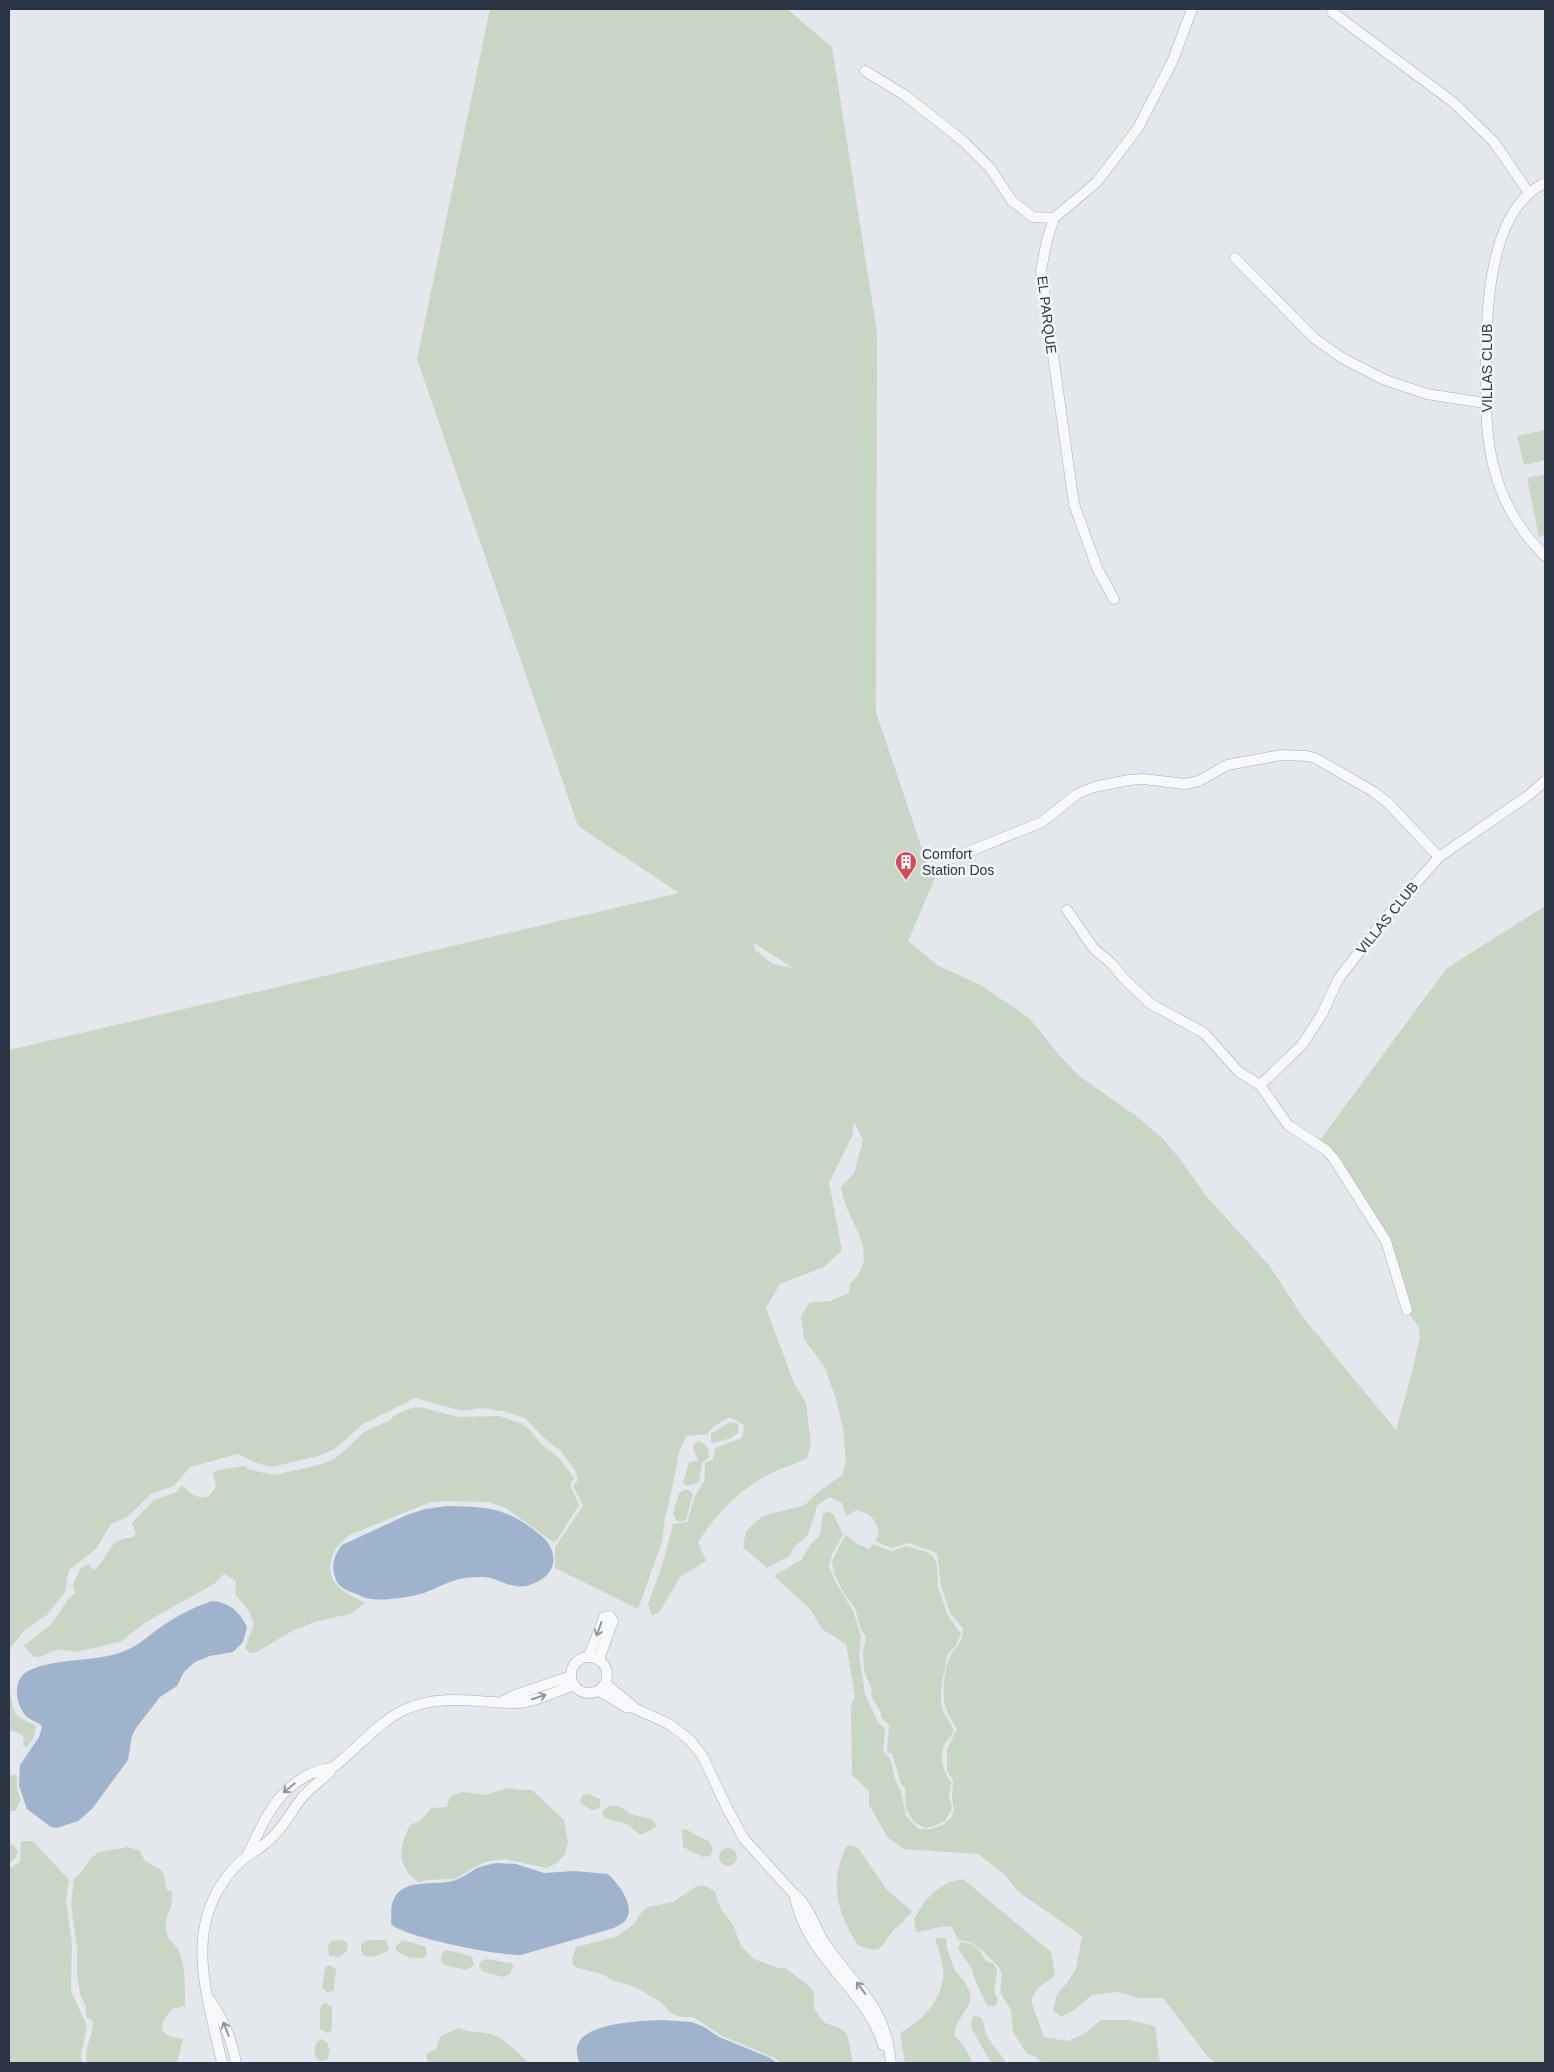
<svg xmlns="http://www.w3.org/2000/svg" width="1554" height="2072" viewBox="0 0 1554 2072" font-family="Arial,sans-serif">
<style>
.green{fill:#c9d6c5;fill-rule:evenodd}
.water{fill:#9fb4cc}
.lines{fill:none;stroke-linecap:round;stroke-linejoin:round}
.street-casing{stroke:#a9aeb7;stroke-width:11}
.street{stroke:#f7f8fa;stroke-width:10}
.oneway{stroke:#9196a0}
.labels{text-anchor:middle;stroke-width:5;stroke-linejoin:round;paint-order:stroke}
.street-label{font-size:14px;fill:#2b3445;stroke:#f4f6f9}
.poi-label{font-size:14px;fill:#2b3445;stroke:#f4f6f9;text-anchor:start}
</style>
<rect width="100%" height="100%" fill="#e4e7ec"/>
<path class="green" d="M490,9H787L832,47L877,332L876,712L927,864L937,873L908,941L937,965L982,986L1029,1018L1059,1055L1078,1075L1139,1118L1162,1138L1181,1160L1205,1195L1269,1265L1302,1316L1396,1430L1411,1376L1420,1337L1419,1328L1407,1310L1377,1224L1317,1144L1447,968L1545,906V2063H1216L1208,2057L1163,1998H1138L1118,1992L1092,1995L1073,2011L1061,2017L1053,2010L1057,1994L1067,1983L1076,1969L1082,1936L1020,1893L1003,1873L978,1854L904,1849L888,1838L869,1805V1791L852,1775L851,1706L855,1696L846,1644L822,1629L810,1609L774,1576L801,1560L811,1544L820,1535L823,1514L827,1511L834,1515L843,1535L832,1554L829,1567L836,1583L853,1611L861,1636L859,1655L865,1694L878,1722L885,1729L883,1751L890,1759L895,1779L901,1792L906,1816L919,1829H931L943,1825L951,1818L954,1811L952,1799L953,1780L947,1771V1749L957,1729C953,1722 947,1714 945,1705C942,1692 944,1671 949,1659C955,1645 963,1646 963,1628L950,1613L941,1586L937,1553L909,1543L891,1548L875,1541L879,1534C876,1519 871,1514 857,1510L846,1516L842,1503L829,1497L817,1506L808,1535L794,1547L789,1556L767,1568L743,1547L746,1531L763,1516L805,1505L817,1493L843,1474L846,1459L843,1428L835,1396L824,1366L804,1339L801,1317L809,1303L830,1301L849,1293L850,1283C880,1258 854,1229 845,1203C843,1198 842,1192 841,1187L854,1173L863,1140L854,1122L852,1136L829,1183L842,1250L824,1267L780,1284L766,1308L794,1383L806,1403L811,1444L807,1458C793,1465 777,1469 764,1477C737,1492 715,1516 698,1542L706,1561L680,1577L659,1613L652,1615L648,1604L662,1566L673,1524L687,1522L695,1496L704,1481L705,1463L713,1459L715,1448L742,1438L744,1425L730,1417L714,1426L707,1434L686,1436L679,1453L672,1489L665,1518L662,1542L638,1609L555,1568V1547L583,1506L573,1486L578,1480L574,1469L560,1450L544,1438L525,1418L502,1411L481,1408L463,1411L415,1398L363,1424L336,1448L319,1456L271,1467L254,1462L238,1454L190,1467L174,1486L151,1494L129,1516L111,1524L96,1549L69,1570L65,1592L47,1615L24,1630L9,1650V1050L679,893L578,826L417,359ZM754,943L793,968L773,964L755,950Z
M1545,430V460L1524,465L1517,436Z
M1545,474V535L1539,537L1527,478Z
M420,1407L459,1417L500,1416L522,1424L530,1430L539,1442L559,1458L574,1478L570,1485L579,1505L557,1540L553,1542L506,1508L489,1502L443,1501L428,1503L352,1534C333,1544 320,1572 341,1589C348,1595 358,1599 365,1603L350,1614L318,1621L294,1630L255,1653H250L245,1648L254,1624L249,1611L235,1594L236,1581L224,1574L214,1584L146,1622L120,1642L76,1652L58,1649L39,1657H34L24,1646L51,1624L70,1597L75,1593L73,1584L81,1568L89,1564L93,1570C109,1561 107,1537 132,1538L136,1534L132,1523L154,1500L177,1492L182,1485C190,1493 197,1500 209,1496L216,1487L213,1473L218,1470L244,1466L250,1470L274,1475L315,1466L330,1461L341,1454L364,1432L388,1421L397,1414L412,1408Z
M730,1422L738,1424L739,1432L731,1438L714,1443L711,1442V1434Z
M700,1441L708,1448L709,1457L702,1463L699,1483L687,1486L683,1483L689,1462L698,1461L693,1448L695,1443Z
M684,1490H689L693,1494L686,1520L680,1522L676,1520L673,1514L679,1493Z
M846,1535L859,1545L870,1549L872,1544L892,1551L905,1546L927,1552L933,1556L937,1565L938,1587L948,1616L961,1634L955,1647L947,1655C945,1674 938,1690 942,1709C944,1716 955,1726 953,1733C951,1738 946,1741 944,1746C939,1757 944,1773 951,1782L949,1797L952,1808L946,1820L934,1826L925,1828L914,1822L906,1809L905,1788L901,1784L892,1753H887L889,1725L881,1717V1712L871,1696L872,1690L864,1671L863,1653L866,1636L861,1630L855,1608L844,1594L834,1573L832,1561L841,1543Z
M9,1690C16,1714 9,1714 35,1725L36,1729L33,1739L27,1747H25L23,1745L24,1737L21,1734L9,1730Z
M14,1774L17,1776V1788L21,1800L15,1811H9V1776Z
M509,1788L519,1790H532L564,1820L568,1842L565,1854L557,1863L547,1868L505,1859L484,1862L455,1879L425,1880L419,1883C395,1864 399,1849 410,1825L420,1821L432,1808L446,1807L451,1796L463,1792L485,1795Z
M588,1794L600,1799V1806L598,1809L591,1810L581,1803L580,1800L583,1795Z
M609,1806H619L630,1814L653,1820L656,1825L655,1828L641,1835C635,1832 633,1828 628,1825C622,1822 611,1820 604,1818L602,1812Z
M685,1829L710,1842L713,1851L710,1856L703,1857L683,1847L682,1831Z
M21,1841H33L69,1880L66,1900L72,1944L71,1991L87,2026L81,2056L83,2063H9V1868L20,1862Z
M9,1844L14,1845L18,1852L15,1859L9,1863Z
M850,1845L859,1849L887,1890L911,1910V1913C906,1916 905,1920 901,1924C898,1927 898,1926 895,1929C880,1944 885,1957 858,1945C837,1912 829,1884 846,1847Z
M127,1847L139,1850L145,1861L161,1870L164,1876L167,1890L172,1892C174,1906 164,1917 166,1929C167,1939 172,1941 177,1948C186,1962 185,1990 185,2006L172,2009L163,2021L162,2030L168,2036L183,2039L177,2063H87C83,2048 94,2036 93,2021L86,2017V2007L80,1994L77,1975V1948L71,1905L74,1878C83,1873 86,1864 92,1857C100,1849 117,1850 127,1847Z
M719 1857a9 9 0 1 1 18 0a9 9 0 1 1-18 0Z
M963,1879L1051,1952L1055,1976L1038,1988L1031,2000L1044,2037L1068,2041L1084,2034L1101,2020H1128L1155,2026L1160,2063H1042L1035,2056L1027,2054L1013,2032L1011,2010L1000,1992L1002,1973L997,1965L983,1951L970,1942L958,1940L952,1927C939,1925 930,1931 916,1932L914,1919L924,1902L936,1890L950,1882Z
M700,1886H706L715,1892L721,1909L733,1925L741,1946L754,1959L778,1968H785L807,1984L814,1992V2008L821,2019L825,2023L840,2028L847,2034L853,2063H781L775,2058L722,2036L693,2017H681L671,2013L661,2002L635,1987L612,1980L604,1975L578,1968L573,1965L572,1959L576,1947L616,1937L634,1924L641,1913L648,1907L673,1902L694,1888Z
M935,1938H946L947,1948L955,1971L964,1981L970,1992V2003L956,2025L954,2035L964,2046L973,2063H905L900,2033C923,2021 946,1996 943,1968C942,1958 938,1948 935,1938Z
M343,1940L348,1944L347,1951L339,1957L329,1956L328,1945L331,1941Z
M373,1940H386L389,1949C383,1955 371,1959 363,1955L361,1950V1944L365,1941Z
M403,1940L426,1947V1956C418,1962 403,1956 396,1950V1946Z
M961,1942L971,1944L979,1950L986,1961L994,1964L997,1970L994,1991L998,2000L995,2006H989L986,2004L973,1975V1971L958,1949Z
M445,1950L472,1956L474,1965L466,1970L444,1965L441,1961L442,1953Z
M487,1959L514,1964L510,1974L503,1977L482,1971L479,1966L481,1961Z
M330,1965L336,1969L334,1990L328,1993L322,1988L325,1967Z
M326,2003L332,2007V2030L328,2033L320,2029V2010L322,2004Z
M974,2016L980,2017C985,2022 984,2029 987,2036C992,2046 1001,2053 1006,2063H991L971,2027L972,2018Z
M459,2028C468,2033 480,2031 490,2034C505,2038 518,2053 529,2063H428L426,2054L437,2048L439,2039L441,2036Z
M321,2039L327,2042L330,2051L327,2060L321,2061L318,2060C312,2052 314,2044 321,2039Z"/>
<path class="water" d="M447,1506C488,1507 506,1507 539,1534C561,1551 558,1576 530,1585C516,1589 507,1584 494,1579C485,1576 469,1577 460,1579C447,1582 437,1588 424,1593C411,1597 385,1601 372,1599C366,1599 359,1595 354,1593C347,1591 339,1587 336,1580C331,1566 333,1557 342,1545L407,1515L425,1509Z
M212,1601C229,1602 240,1612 247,1627L243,1642L233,1652L210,1656L195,1662L184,1672L177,1686L160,1697L136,1728L132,1736L128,1760L92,1809L78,1821L57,1828L51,1827L27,1809L19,1786L20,1765L39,1737L42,1727L40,1724C29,1719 23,1716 19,1704C15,1693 16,1677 28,1671C61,1655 101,1665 133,1647C143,1642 151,1633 161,1627C176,1616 194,1607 212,1601Z
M496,1863L516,1864L544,1873L574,1871L608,1874C618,1883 638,1908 624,1922C622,1924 617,1926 614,1928L521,1955C500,1956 403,1937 391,1924C392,1917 390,1908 393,1901C402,1877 434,1886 453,1881C462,1878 469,1873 477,1868C483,1866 490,1864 496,1863Z
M663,2020L692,2022L704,2027L719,2037L768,2057L777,2063H579C578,2057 575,2049 578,2044C587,2022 643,2021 663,2020Z"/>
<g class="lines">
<g class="street-casing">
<path id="street" d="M1332,12L1453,102L1494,142L1529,193
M865,71L906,96L963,141L990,168L1012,201L1033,217L1054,218
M1545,183C1488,209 1486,313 1486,366C1486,400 1485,435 1494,468C1502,501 1521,532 1545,556
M1235,258L1314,338L1342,358L1385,380L1427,394L1485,403
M1114,599L1097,568L1074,504L1041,270L1047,240L1054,218L1097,182L1138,128L1173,60L1192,9
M953,858L1042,822L1077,794L1094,787L1129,780L1143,779L1185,784L1199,781L1227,765L1281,755L1307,756L1315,758L1374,792L1388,803L1439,857
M1067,910L1094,949L1111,963L1127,982L1151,1004L1204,1033L1239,1072L1260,1085L1288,1125L1326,1150L1334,1159L1386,1241L1407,1310
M1260,1085L1302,1045L1322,1014L1339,978L1388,915L1439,857L1529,795L1545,781
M589,1656L603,1620L604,1617L610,1616L613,1621L599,1659
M571 1675a18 18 0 1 1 36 0a18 18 0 1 1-36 0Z
M605,1683L634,1707
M599,1691L626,1707L634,1708L669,1724L690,1740L703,1757L727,1808L744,1839L794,1894C811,1907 814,1928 826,1945C857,1990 885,2003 891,2063
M503,1701L515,1695L571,1676
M247,1856C263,1823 273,1795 306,1776C315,1772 322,1768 332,1768
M794,1894C799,1917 811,1941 826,1959C846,1986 874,2012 883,2045
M209,1999C223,2018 232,2040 236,2063
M222,2063C208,1996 180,1926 235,1867C244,1856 258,1851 268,1841C282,1830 290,1813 301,1799C309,1789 319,1782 329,1773L332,1768C357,1750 377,1722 406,1709C442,1693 478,1703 516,1703C532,1703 558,1691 574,1685"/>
</g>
<use href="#street" class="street"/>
</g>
<defs><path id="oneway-shaft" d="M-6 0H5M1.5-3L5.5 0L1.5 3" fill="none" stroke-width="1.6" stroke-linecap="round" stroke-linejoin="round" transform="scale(1.25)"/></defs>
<g class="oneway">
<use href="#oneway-shaft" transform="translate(599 1629) rotate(110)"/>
<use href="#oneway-shaft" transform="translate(539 1697) rotate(-18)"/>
<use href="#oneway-shaft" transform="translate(289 1788) rotate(141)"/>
<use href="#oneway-shaft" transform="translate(861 1988) rotate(-126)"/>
<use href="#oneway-shaft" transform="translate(226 2029) rotate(-111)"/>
</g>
<defs>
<g id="building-pin" transform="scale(1.125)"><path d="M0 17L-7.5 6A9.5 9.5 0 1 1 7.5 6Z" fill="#d1495b" stroke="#f4f6f9"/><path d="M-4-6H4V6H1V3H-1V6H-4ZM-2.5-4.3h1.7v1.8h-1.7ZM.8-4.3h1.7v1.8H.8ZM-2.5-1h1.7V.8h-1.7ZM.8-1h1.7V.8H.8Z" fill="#fff"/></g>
</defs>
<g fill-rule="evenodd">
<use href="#building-pin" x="906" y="862"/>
</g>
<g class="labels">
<g class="street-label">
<text transform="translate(1047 315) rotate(83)" y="5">EL PARQUE</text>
<text transform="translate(1487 368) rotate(-90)" y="5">VILLAS CLUB</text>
<text transform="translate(1387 918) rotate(-51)" y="5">VILLAS CLUB</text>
</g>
<g class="poi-label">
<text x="922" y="859">Comfort<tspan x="922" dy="16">Station Dos</tspan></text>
</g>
</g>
<rect width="1554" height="2072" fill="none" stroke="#2b3445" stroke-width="20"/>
</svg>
